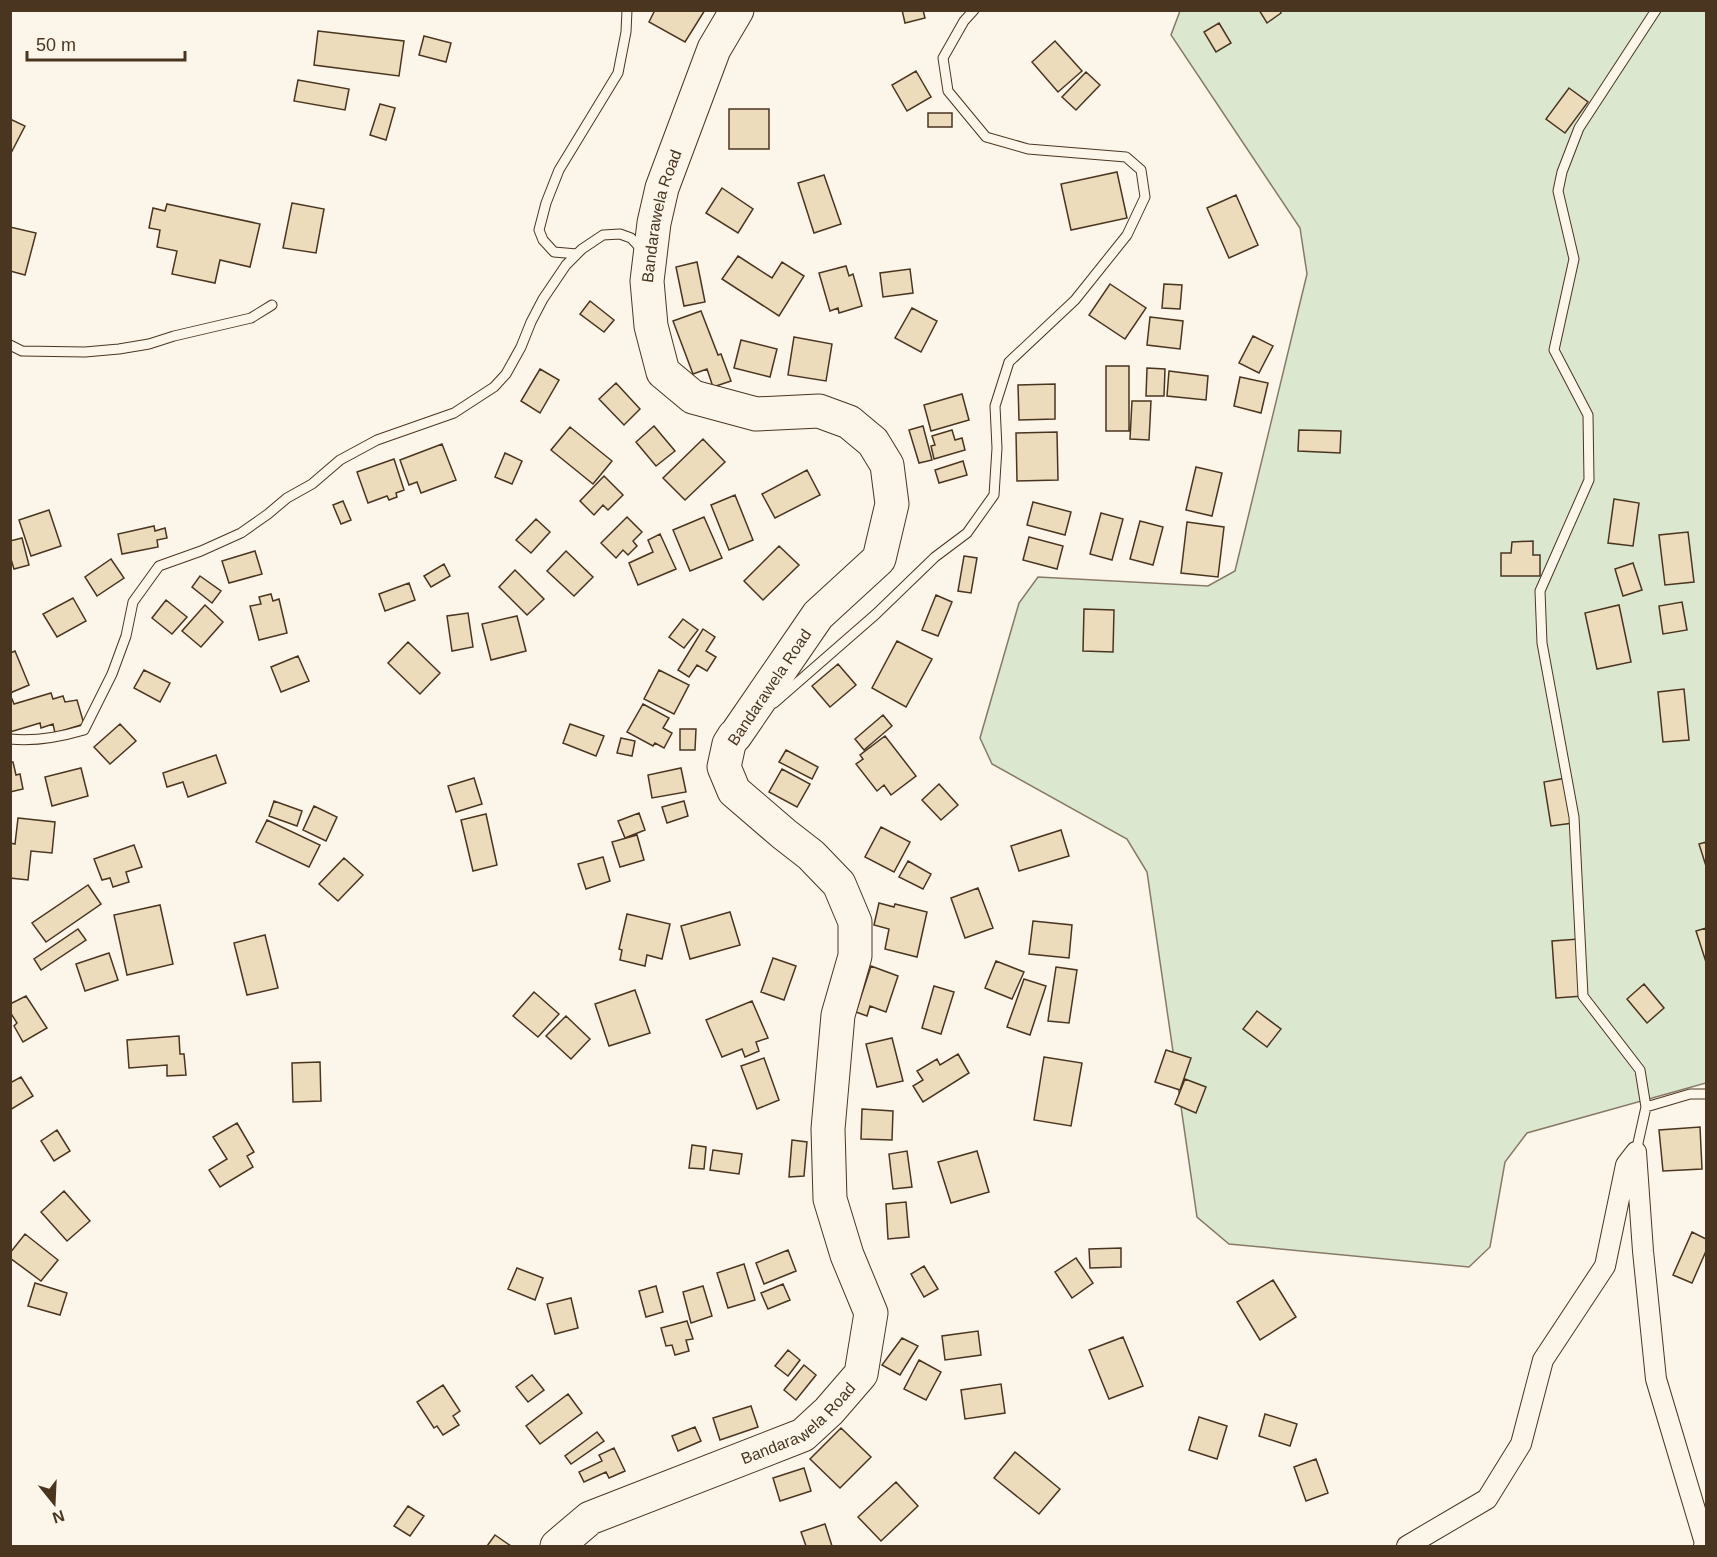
<svg xmlns="http://www.w3.org/2000/svg" width="1717" height="1557" viewBox="0 0 1717 1557" font-family="Helvetica,sans-serif">
<style>
.green{fill:#dce7d0;stroke:#887966;stroke-width:1.5}
.building{fill:#ecdcbc;stroke:#4a3520;stroke-width:1.5}
.lines{fill:none;stroke-linecap:round;stroke-linejoin:round}
.lane-casing{stroke:#4a3520;stroke-width:11}
.street-casing{stroke:#4a3520;stroke-width:22}
.highway-casing{stroke:#4a3520;stroke-width:35}
.lane{stroke:#fbf6e9;stroke-width:9}
.street{stroke:#fbf6e9;stroke-width:20}
.highway{stroke:#fbf6e9;stroke-width:33}
.labels{text-anchor:middle;stroke-width:4.5;stroke-linejoin:round;paint-order:stroke}
.street-label{font-size:16px;fill:#4a3520;stroke:#fbf6e9}
</style>
<rect width="100%" height="100%" fill="#fbf6e9"/>
<path class="green" d="M1180,11H1706V1083L1527,1133L1505,1162L1490,1247L1469,1267L1229,1244L1197,1217L1147,872L1127,839L992,764L980,738L1019,603L1038,577L1208,586L1235,571L1307,274L1300,228L1171,35Z"/>
<path class="building" d="M655,10H705L685,42L649,22Z
M902,10H923L925,18L905,23Z
M1259,10H1280L1281,13L1267,23Z
M1219,23L1231,43L1216,52L1204,32Z
M318,31L404,41L399,76L314,65Z
M424,36L451,43L446,62L419,55Z
M1055,41L1082,71L1058,92L1032,62Z
M916,71L931,97L907,111L892,85Z
M1086,72L1100,85L1076,110L1062,97Z
M298,80L349,89L345,110L294,101Z
M1569,88L1588,102L1565,133L1546,119Z
M380,104L395,108L386,140L370,135Z
M729,109H769V149H729Z
M928,113H952V127H928Z
M10,119L25,126L10,155Z
M1117,172L1127,218L1071,230L1061,184Z
M824,175L841,224L814,233L798,183Z
M722,188L753,209L738,233L706,213Z
M1236,195L1258,245L1229,258L1207,208Z
M292,203L324,209L316,253L283,248Z
M167,204L260,224L250,267L220,260L215,283L172,274L177,251L157,247L160,230L149,228L153,208L165,211Z
M10,227L36,233L25,275L10,271Z
M738,256L772,278L782,262L804,276L779,316L722,279Z
M697,262L705,302L684,306L676,267Z
M846,266L849,276L853,274L862,306L839,313L838,308L830,311L819,273Z
M910,269L913,293L883,297L880,273Z
M1110,284L1146,308L1125,339L1089,315Z
M1164,284L1182,285L1180,309L1162,308Z
M590,301L614,320L604,332L580,314Z
M912,308L937,321L921,352L895,338Z
M701,311L718,355L721,354L731,381L713,387L707,369L693,374L673,321Z
M1150,317L1183,321L1180,349L1147,345Z
M1253,336L1273,346L1259,373L1239,363Z
M794,337L832,344L826,381L788,375Z
M741,340L777,349L770,377L734,368Z
M1106,366H1129V431H1106Z
M1147,368L1165,369L1164,396H1146Z
M540,369L559,380L540,413L521,401Z
M1169,371L1208,376L1206,400L1167,396Z
M1240,377L1268,383L1261,413L1234,406Z
M616,383L640,409L624,425L599,399Z
M1055,384V419L1019,420L1018,385Z
M962,394L969,420L931,431L924,405Z
M1132,401H1151L1149,440L1130,439Z
M654,426L675,451L656,466L636,442Z
M923,426L932,460L919,463L909,430Z
M570,427L612,461L593,484L551,450Z
M952,430L955,440L962,438L965,450L934,459L931,446L935,445L932,436Z
M1299,430L1341,431L1340,453L1298,451Z
M1057,432L1058,480L1017,481L1016,433Z
M703,439L725,462L685,500L663,478Z
M442,444L456,480L421,493L417,482L409,485L400,460Z
M505,453L522,461L512,484L495,477Z
M394,459L404,490L396,493L397,497L389,500L387,496L368,503L357,472Z
M963,461L967,475L939,483L935,470Z
M1196,467L1222,473L1212,516L1186,510Z
M807,470L820,495L775,518L762,494Z
M604,476L623,495L608,510L603,505L594,515L580,501Z
M735,495L753,540L729,550L711,505Z
M1614,499L1639,503L1633,546L1608,543Z
M343,501L351,520L341,524L333,505Z
M1033,502L1071,512L1065,535L1027,525Z
M49,510L61,546L31,556L19,520Z
M1101,513L1123,519L1112,560L1090,554Z
M627,517L642,532L633,541L637,546L628,555L623,550L616,558L601,543Z
M704,517L722,558L690,571L673,530Z
M536,519L550,532L531,553L516,540Z
M1140,521L1163,527L1153,565L1130,559Z
M1187,522L1224,527L1218,577L1181,573Z
M154,526L155,531L165,528L167,538L157,540L158,547L122,554L118,534Z
M1688,532L1694,582L1665,585L1659,535Z
M660,534L676,569L638,585L629,563L653,552L648,540Z
M1029,537L1063,546L1057,569L1023,560Z
M22,538L29,565L14,569L10,556V541Z
M1533,541V555H1540V576H1501V553H1511L1512,542Z
M779,546L799,565L763,600L744,581Z
M255,551L262,574L229,583L222,561Z
M566,551L593,577L574,596L547,571Z
M964,556L977,558L971,593L958,591Z
M111,559L124,578L97,596L85,577Z
M1633,563L1642,590L1623,596L1615,569Z
M444,564L450,576L431,587L424,576Z
M515,570L544,599L527,615L499,587Z
M200,576L221,591L212,603L192,587Z
M409,583L415,600L385,611L379,594Z
M271,594L273,601L279,599L287,633L259,640L250,606L261,604L259,597Z
M936,595L952,602L938,636L922,630Z
M73,598L86,621L57,637L43,614Z
M166,600L187,617L172,634L152,618Z
M1682,602L1687,630L1663,634L1659,606Z
M205,605L223,622L201,647L182,631Z
M1619,605L1631,662L1597,669L1585,613Z
M1084,609L1114,610L1113,652L1083,651Z
M468,613L473,647L452,651L447,616Z
M517,616L526,651L491,660L482,624Z
M683,619L698,630L684,648L669,637Z
M703,629L715,637L706,651L716,657L707,671L697,665L689,677L678,670Z
M897,641L932,659L906,707L872,688Z
M408,642L440,673L420,694L388,663Z
M15,651L29,685L10,693V653Z
M298,656L309,681L281,692L271,667Z
M838,664L856,685L830,707L812,686Z
M144,670L170,683L160,702L134,688Z
M659,670L689,685L674,714L644,699Z
M1684,689L1689,740L1663,742L1658,692Z
M51,693L53,699L63,696L65,702L77,700L84,724L55,733L53,724L41,728L40,723L10,732V700L12,699L14,704Z
M643,704L669,718L663,728L672,733L664,748L655,743L653,746L627,732Z
M883,715L892,726L864,750L855,739Z
M120,724L136,741L110,764L94,747Z
M570,724L604,736L596,756L563,743Z
M680,729H696L695,750H680Z
M885,736L916,776L891,795L884,785L877,791L856,764L863,759L860,755Z
M621,738L635,741L632,756L617,753Z
M786,750L818,767L812,779L779,762Z
M216,755L226,783L188,797L183,782L167,787L163,773Z
M10,762H13L16,775L20,774L23,789L10,792Z
M81,768L88,796L52,806L45,777Z
M681,768L686,792L652,798L648,775Z
M782,769L810,784L797,807L769,792Z
M474,778L482,804L456,812L448,786Z
M1566,778L1573,823L1551,826L1544,782Z
M939,784L958,805L941,820L922,800Z
M274,801L302,811L297,826L269,816Z
M684,801L688,816L667,823L662,807Z
M314,806L337,817L326,841L303,830Z
M639,813L645,830L625,838L618,821Z
M486,814L497,865L473,871L461,820Z
M18,818L55,822L52,853L31,851L28,880L10,878V843L15,844Z
M267,820L320,845L309,867L256,842Z
M881,827L910,842L894,872L865,857Z
M1061,830L1069,856L1019,871L1011,846Z
M637,835L644,860L620,867L612,842Z
M1706,842V866L1699,844Z
M134,845L142,867L126,872L129,882L113,887L110,878L102,880L94,859Z
M603,857L610,881L586,889L578,864Z
M344,858L363,875L338,901L319,884Z
M908,861L931,874L923,889L899,877Z
M88,885L101,904L46,942L32,923Z
M978,888L993,928L965,938L951,898Z
M879,903L894,907L895,904L927,912L917,957L885,949L889,929L874,925Z
M160,905L173,964L127,975L114,915Z
M730,912L740,945L690,959L681,926Z
M627,914L670,924L662,959L647,955L645,966L620,960L622,950L619,949Z
M1033,921L1072,925L1069,958L1029,954Z
M1706,928V962L1696,931Z
M78,929L86,940L41,970L34,959Z
M265,935L278,988L247,995L234,943Z
M1579,939L1583,996L1556,998L1552,941Z
M109,953L118,980L85,991L76,964Z
M773,958L796,966L784,1000L761,992Z
M996,961L1024,972L1012,999L985,988Z
M871,966L898,976L886,1012L870,1006L867,1016L856,1012Z
M1056,967L1077,970L1069,1023L1048,1021Z
M1024,979L1046,986L1030,1035L1007,1027Z
M1644,984L1664,1008L1647,1023L1627,999Z
M934,986L954,992L941,1034L922,1028Z
M635,990L650,1033L609,1046L595,1004Z
M534,992L559,1014L538,1037L513,1016Z
M26,996L47,1028L23,1042L14,1026L17,1023L10,1012V1004Z
M752,1001L768,1038L756,1042L759,1051L745,1057L742,1049L722,1057L706,1020Z
M1257,1011L1281,1029L1267,1047L1243,1029Z
M566,1016L590,1039L571,1059L546,1036Z
M179,1036L180,1054H184L186,1075L167,1076V1065L129,1068L127,1040Z
M892,1038L903,1081L877,1087L866,1044Z
M1166,1050L1191,1058L1180,1090L1155,1082Z
M958,1054L969,1073L923,1102L913,1086L923,1080L917,1071L937,1059L940,1065Z
M1044,1057L1082,1063L1071,1126L1034,1120Z
M764,1058L779,1100L757,1109L741,1066Z
M320,1062L321,1101L293,1102L292,1063Z
M21,1077L33,1096L10,1110V1083Z
M1185,1079L1206,1087L1196,1113L1175,1104Z
M862,1109L893,1111L892,1140L861,1139Z
M237,1123L254,1152L247,1156L253,1167L220,1187L209,1170L227,1159L213,1137Z
M1700,1127L1702,1169L1663,1171L1659,1130Z
M57,1130L70,1151L54,1161L41,1141Z
M792,1140L807,1142L804,1176L789,1177Z
M692,1145L706,1147L704,1169L689,1168Z
M713,1150L742,1154L739,1174L710,1170Z
M907,1151L912,1187L893,1189L889,1154Z
M977,1151L989,1192L951,1203L938,1162Z
M64,1191L90,1221L67,1241L41,1212Z
M906,1202L909,1237L888,1239L886,1204Z
M1692,1232L1706,1239V1251L1692,1283L1673,1275Z
M25,1234L58,1260L41,1281L10,1258V1253Z
M1121,1248V1267L1090,1268L1089,1249Z
M788,1250L796,1271L764,1284L756,1263Z
M1076,1258L1093,1283L1072,1298L1055,1272Z
M744,1264L755,1300L728,1308L717,1273Z
M924,1266L938,1289L924,1297L911,1274Z
M517,1268L543,1278L535,1300L508,1289Z
M1273,1280L1296,1317L1260,1340L1237,1302Z
M35,1283L67,1293L60,1315L28,1306Z
M783,1284L790,1300L768,1309L761,1293Z
M656,1286L663,1312L646,1317L639,1291Z
M703,1286L712,1316L691,1323L683,1292Z
M571,1298L578,1328L555,1334L547,1304Z
M687,1321L693,1339L686,1340L689,1351L675,1355L672,1345L666,1346L661,1328Z
M978,1331L981,1355L945,1360L942,1336Z
M1123,1337L1143,1386L1109,1399L1089,1350Z
M902,1338L918,1346L900,1375L882,1365Z
M788,1350L800,1360L788,1376L775,1366Z
M919,1360L941,1372L926,1400L904,1389Z
M804,1365L816,1375L796,1400L784,1390Z
M532,1375L544,1390L528,1402L516,1387Z
M1001,1384L1005,1413L965,1419L961,1390Z
M443,1385L460,1411L453,1416L459,1425L443,1435L437,1426L434,1428L417,1402Z
M568,1394L582,1413L540,1444L526,1426Z
M751,1406L758,1427L720,1440L713,1418Z
M1265,1414L1297,1424L1290,1446L1259,1436Z
M1199,1417L1227,1426L1217,1459L1189,1450Z
M695,1427L701,1441L678,1451L672,1436Z
M841,1428L871,1457L840,1488L810,1459Z
M597,1432L604,1441L571,1464L565,1456Z
M614,1448L625,1471L609,1478L606,1472L584,1482L579,1472L602,1461L599,1455Z
M1015,1452L1060,1489L1039,1514L994,1478Z
M1316,1459L1328,1493L1306,1501L1294,1467Z
M804,1468L811,1491L780,1501L773,1478Z
M896,1482L918,1506L881,1541L858,1517Z
M408,1506L424,1516L410,1536L394,1526Z
M825,1524L832,1546H806L801,1532Z
M495,1535L511,1546H487Z"/>
<g class="lines">
<g class="lane-casing">
<path id="lane" d="M577,254L554,252L543,240L539,230L546,203L559,170L618,73L626,32L627,10
M10,345L22,351L85,352L119,349L149,344L174,336L251,318L272,305
M774,703L876,614L935,557L967,533L994,495L997,448L995,406L1009,362L1075,300L1127,235L1145,197L1141,170L1126,157L1028,149L986,137L948,91L943,58L964,21L974,10
M10,739C36,742 60,737 84,730L112,674L126,636L133,602L159,566L201,551L241,533L268,514L287,498L312,484L340,460L377,440L454,413L494,387L506,374L521,347L531,322L543,299L566,265L582,249L603,235L620,234L631,238L643,251
M1646,1107L1690,1094H1706
M1636,1152L1646,1107L1640,1070L1583,996L1574,817L1542,643L1540,591L1589,480L1588,415L1554,350L1574,259L1558,191L1562,172L1579,128L1656,10"/>
</g>
<g class="street-casing">
<path id="street" d="M1636,1152L1643,1251L1656,1379L1705,1543L1704,1546
M1407,1546L1487,1499L1521,1444L1543,1360L1605,1266L1626,1165L1636,1152"/>
</g>
<g class="highway-casing">
<g id="highway">
<path id="s1" d="M557,1546L590,1518L803,1435L829,1411L861,1374L871,1313L847,1255L830,1199L828,1129L838,1015L855,956V922L839,884L811,855L784,834L734,791L724,767L729,744L734,736H735L818,615L879,559L892,504L887,465L873,442L849,422L819,411L756,414L693,397L663,372L651,326L647,281L654,223L662,188L714,49L737,10"/>
</g>
</g>
<use href="#lane" class="lane"/>
<use href="#street" class="street"/>
<use href="#highway" class="highway"/>
</g>
<g class="labels">
<g class="street-label">
<text dy="6" stroke="none"><textPath href="#s1" startOffset="1803">Bandarawela Road</textPath></text>
<text transform="translate(769 687) rotate(-56)" y="6">Bandarawela Road</text>
<text dy="6" stroke="none"><textPath href="#s1" startOffset="274">Bandarawela Road</textPath></text>
</g>
</g>
<rect width="1717" height="1557" fill="none" stroke="#4a3520" stroke-width="24"/>
<g transform="translate(54 1503) rotate(162)" stroke="#fbf6e9" stroke-width="4.5" paint-order="stroke">
<path d="M0-4.5L10 22L0 15L-10 22Z" fill="#4a3520"/>
<text y="-9" font-size="16" font-weight="bold" text-anchor="middle" fill="#4a3520">N</text>
</g>
<path d="M27 51v9h158v-9" fill="none" stroke="#4a3520" stroke-width="3"/>
<text x="36" y="51" font-size="18" fill="#4a3520" stroke="#fbf6e9" stroke-width="4.5" paint-order="stroke">50 m</text>
</svg>
